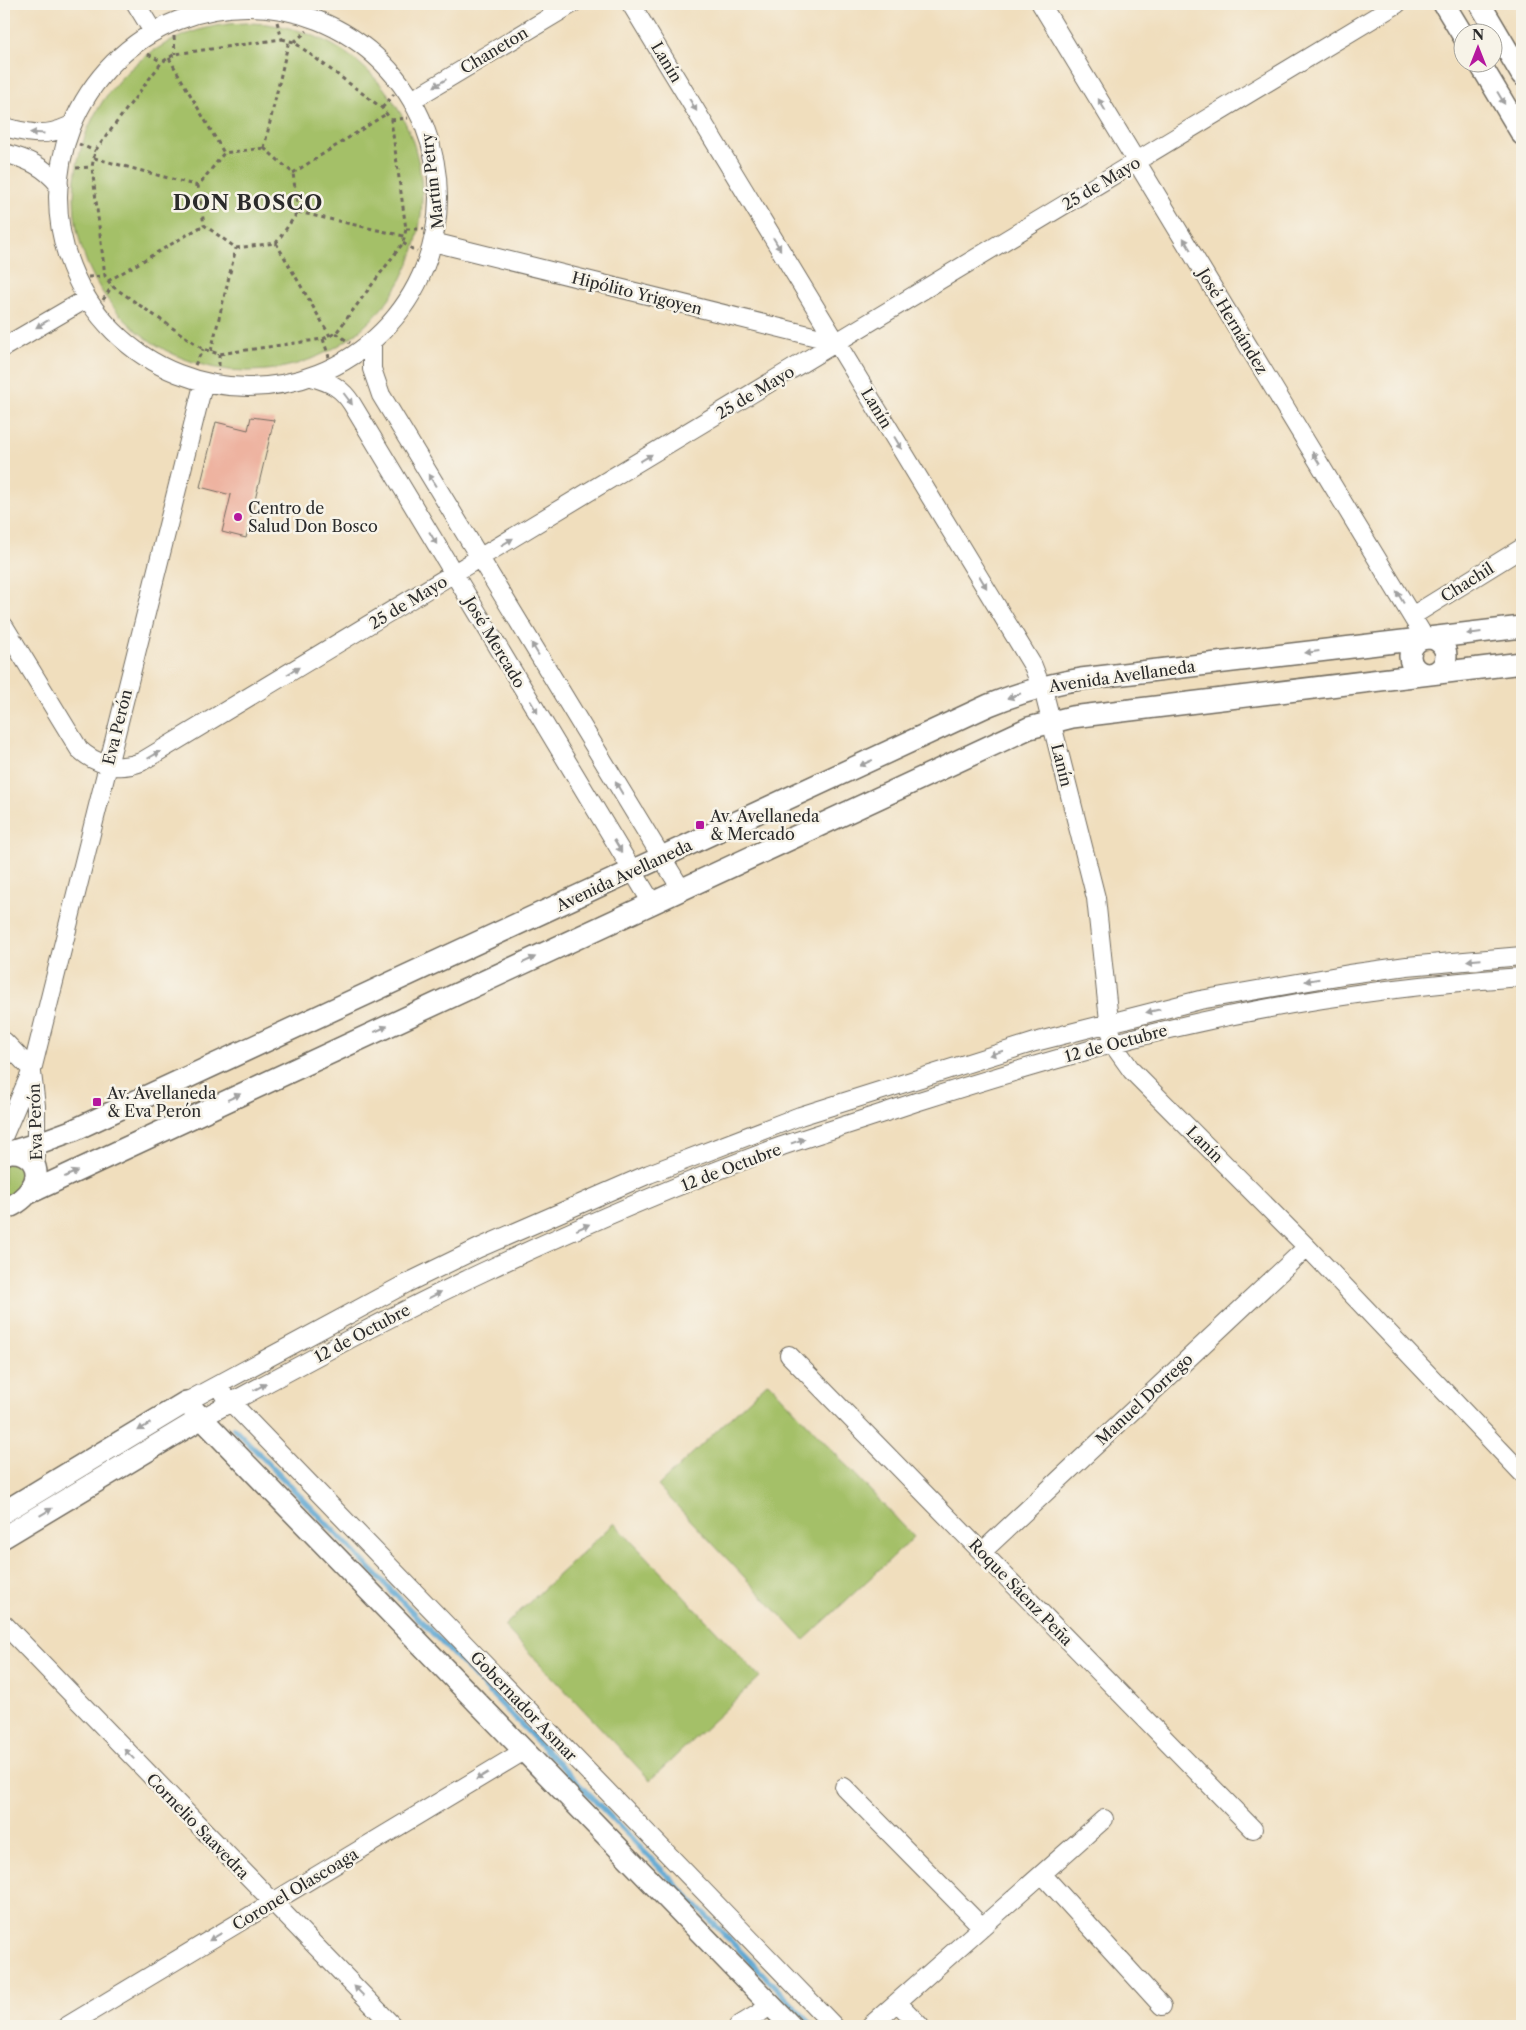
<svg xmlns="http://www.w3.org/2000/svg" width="1526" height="2030" viewBox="0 0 1526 2030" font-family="'Libre Caslon Text',serif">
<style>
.green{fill:#a4c067;stroke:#687649}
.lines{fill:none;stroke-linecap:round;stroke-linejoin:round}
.stream{stroke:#5aa5d2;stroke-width:5.5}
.building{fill:#eeb3a0}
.minor-casing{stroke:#706a5e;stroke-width:20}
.tertiary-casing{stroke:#706a5e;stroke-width:24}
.path{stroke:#706a5e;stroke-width:3;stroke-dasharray:4 4;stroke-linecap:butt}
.minor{stroke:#fff;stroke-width:18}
.tertiary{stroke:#fff;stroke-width:21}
.oneway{fill:#a0a0a0}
.poi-dot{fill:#b5179e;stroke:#f7f3e8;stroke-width:2}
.labels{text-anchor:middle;stroke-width:5;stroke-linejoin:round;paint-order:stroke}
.street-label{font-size:16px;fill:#2b2b2b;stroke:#f7f3e8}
.poi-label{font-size:16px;fill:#2b2b2b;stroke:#f7f3e8;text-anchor:start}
.district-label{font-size:21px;font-weight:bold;letter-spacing:1px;fill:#2b2b2b;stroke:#f7f3e8}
</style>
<rect width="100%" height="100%" fill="#f7f3e8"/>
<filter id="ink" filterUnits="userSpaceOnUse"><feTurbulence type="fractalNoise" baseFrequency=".02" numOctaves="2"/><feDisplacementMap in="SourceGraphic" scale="10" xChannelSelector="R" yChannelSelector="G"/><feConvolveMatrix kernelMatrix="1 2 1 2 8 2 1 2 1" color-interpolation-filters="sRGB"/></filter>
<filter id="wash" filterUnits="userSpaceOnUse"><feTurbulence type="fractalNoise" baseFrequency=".0096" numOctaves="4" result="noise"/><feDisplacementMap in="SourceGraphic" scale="20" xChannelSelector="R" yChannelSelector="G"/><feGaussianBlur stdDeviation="1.12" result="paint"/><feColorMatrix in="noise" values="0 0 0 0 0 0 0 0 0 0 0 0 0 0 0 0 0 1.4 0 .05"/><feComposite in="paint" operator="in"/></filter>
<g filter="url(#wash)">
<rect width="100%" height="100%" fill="#f0debd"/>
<path class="green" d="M74 197a174 174 0 1 1 348 0a174 174 0 1 1-348 0Z
M12,1157L26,1170L25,1183L4,1202V1159Z
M768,1382L914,1537L804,1640L658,1486Z
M614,1523L760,1677L650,1780L504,1626Z"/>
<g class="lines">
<path class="stream" d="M234,1428L813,2026"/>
</g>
<g id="blocks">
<path class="building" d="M251,417L274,420L246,538L222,532L231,495L200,487L216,422L248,430Z"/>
</g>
</g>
<g filter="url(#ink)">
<use href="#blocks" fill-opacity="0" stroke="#706a5e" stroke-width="1"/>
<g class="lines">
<g class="minor-casing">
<path id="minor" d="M136,4L152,30
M631,4L1033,666L1045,697L1096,898L1110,1030L1117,1050L1132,1071L1307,1247L1522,1473
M1041,4L1425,638
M58 197a190 190 0 1 1 380 0a190 190 0 1 1-380 0Z
M417,97L572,4
M4,127C30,133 43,138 69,126
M4,153C27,159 44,166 59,185
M437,243L837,342
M372,346V369L381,395L681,889
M4,347L81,302
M312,377C330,382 342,388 352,404L652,903
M1412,616L1522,548
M4,626L79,749C96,765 119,771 141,762L1397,4
M4,1041L32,1070
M32,1073L36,1106V1157
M4,1135L32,1070L203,385
M789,1355L1253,1829
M223,1394L834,2026
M186,1402L407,1283L479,1248L649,1174L800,1116L1035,1042L1200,1000L1349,974L1407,966L1522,956
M202,1418C295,1368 388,1317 483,1272C581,1226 681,1183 782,1146C827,1131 872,1117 916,1102C1001,1075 1087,1049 1174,1028C1288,1001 1406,985 1522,977
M982,1552L1307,1247
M4,1624L393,2026
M844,1787L982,1927
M1042,1874L1162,2006
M897,2002L920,2026
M67,2026L524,1751
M738,2026L771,2006
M870,2026L1104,1819"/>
</g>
<g class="tertiary-casing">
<path id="tertiary" d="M1444,4L1464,37
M1480,4L1522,75
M1479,62L1522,134
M1410 656a18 18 0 1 1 36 0a18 18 0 1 1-36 0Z
M4,1154L36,1144L74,1130L989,705C1019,693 1049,684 1081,679L1522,627
M27,1194L1029,728L1072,717L1522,663
M4,1209C15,1205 26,1197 32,1187C43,1169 30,1151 11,1152
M4,1512L186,1402L791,2026
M4,1537L202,1418"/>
</g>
<path class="path" d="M277,22L282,39
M174,36L175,54
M282,39L294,42L382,108L391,120L406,229L403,243L336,333L323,339L219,354L203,349L112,286L105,276L92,167L95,151L162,62L175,54Z
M294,42L307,31
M148,54L162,62
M169,58L224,153
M382,108L394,94
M391,120L408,118
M79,144L95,151
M264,148L293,173L298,212L276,243L236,248L204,225L198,186L224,153Z
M264,148L289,40
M94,158L198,186
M76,168L92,167
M293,173L386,114
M298,212L404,236
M406,229H424
M276,243L330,336
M403,243L417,252
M88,277L105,276
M108,281L204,225
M103,300L112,286
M336,333L350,343
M323,339L329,357
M211,351L236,248
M219,354V371
M195,365L203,349"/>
<use href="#minor" class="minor"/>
<use href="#tertiary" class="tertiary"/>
</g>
<defs><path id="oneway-solid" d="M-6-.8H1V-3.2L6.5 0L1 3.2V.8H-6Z" transform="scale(1.25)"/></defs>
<g class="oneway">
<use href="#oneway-solid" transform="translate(440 83) rotate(149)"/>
<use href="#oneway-solid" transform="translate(1501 98) rotate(59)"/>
<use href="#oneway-solid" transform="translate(693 105) rotate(59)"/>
<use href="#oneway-solid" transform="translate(1102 105) rotate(-121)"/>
<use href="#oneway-solid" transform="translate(37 133) rotate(-176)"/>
<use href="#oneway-solid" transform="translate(777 244) rotate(59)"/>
<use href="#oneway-solid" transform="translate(1187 244) rotate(-121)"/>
<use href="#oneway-solid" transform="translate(42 324) rotate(149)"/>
<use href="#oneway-solid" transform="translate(348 399) rotate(53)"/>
<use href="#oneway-solid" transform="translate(898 443) rotate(59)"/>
<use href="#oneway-solid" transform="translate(646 458) rotate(-31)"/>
<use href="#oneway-solid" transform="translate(1316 458) rotate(-121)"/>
<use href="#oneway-solid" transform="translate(432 480) rotate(-121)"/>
<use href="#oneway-solid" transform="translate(433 538) rotate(59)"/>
<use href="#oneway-solid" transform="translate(507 542) rotate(-31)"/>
<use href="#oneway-solid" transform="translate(983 582) rotate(59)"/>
<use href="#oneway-solid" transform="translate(1400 597) rotate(-121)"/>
<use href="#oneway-solid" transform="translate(1474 633) rotate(173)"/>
<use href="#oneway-solid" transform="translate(535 649) rotate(-121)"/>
<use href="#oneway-solid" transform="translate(1312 652) rotate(173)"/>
<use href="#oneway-solid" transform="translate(293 671) rotate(-31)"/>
<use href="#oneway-solid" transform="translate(1014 696) rotate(160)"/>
<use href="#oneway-solid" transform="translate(534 707) rotate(59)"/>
<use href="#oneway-solid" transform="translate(154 755) rotate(-30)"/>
<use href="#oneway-solid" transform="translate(866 763) rotate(155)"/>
<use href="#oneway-solid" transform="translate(619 788) rotate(-121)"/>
<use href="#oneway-solid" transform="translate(618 846) rotate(59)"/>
<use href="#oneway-solid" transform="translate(529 960) rotate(-25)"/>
<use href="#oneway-solid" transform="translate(1474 960) rotate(175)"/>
<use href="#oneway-solid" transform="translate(1312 980) rotate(171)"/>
<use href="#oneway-solid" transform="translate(1153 1011) rotate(167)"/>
<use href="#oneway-solid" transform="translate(381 1029) rotate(-25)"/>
<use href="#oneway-solid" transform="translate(996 1053) rotate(163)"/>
<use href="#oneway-solid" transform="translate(234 1097) rotate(-25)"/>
<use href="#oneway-solid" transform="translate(798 1141) rotate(-19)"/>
<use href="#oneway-solid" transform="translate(71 1174) rotate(-25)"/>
<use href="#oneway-solid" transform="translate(583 1227) rotate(-24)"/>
<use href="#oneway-solid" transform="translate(435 1295) rotate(-27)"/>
<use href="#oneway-solid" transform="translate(260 1387) rotate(-28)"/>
<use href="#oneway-solid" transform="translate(144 1427) rotate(149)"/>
<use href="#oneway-solid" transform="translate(46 1512) rotate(-31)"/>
<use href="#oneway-solid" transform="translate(129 1754) rotate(-134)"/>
<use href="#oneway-solid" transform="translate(482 1776) rotate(149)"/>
<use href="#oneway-solid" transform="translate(215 1937) rotate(149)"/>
<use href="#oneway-solid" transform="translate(359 1991) rotate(-134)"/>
</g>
</g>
<g class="poi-dot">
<circle cx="238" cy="517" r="5"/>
<rect x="695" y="820" width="10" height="10" rx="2.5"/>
<rect x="92" y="1097" width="10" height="10" rx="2.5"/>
</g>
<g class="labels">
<g class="street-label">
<text transform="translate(494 50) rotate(-31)" y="6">Chaneton</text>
<text transform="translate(667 62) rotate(59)" y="6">Lanín</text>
<text transform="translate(432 181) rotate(-97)" y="6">Martín Petry</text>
<text transform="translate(1101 183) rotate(-31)" y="6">25 de Mayo</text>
<text transform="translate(637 293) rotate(14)" y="6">Hipólito Yrigoyen</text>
<text transform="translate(1233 321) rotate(59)" y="6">José Hernández</text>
<text transform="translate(755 392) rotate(-31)" y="6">25 de Mayo</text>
<text transform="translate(877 408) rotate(59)" y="6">Lanín</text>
<text transform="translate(1467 582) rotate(-32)" y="6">Chachil</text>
<text transform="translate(408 602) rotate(-31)" y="6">25 de Mayo</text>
<text transform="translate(495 642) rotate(59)" y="6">José Mercado</text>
<text transform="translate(1122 676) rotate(-8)" y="6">Avenida Avellaneda</text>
<text transform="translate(117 727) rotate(-76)" y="6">Eva Perón</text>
<text transform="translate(1062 765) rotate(76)" y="6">Lanín</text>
<text transform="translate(624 875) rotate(-25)" y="6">Avenida Avellaneda</text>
<text transform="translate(1116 1043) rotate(-15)" y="6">12 de Octubre</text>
<text transform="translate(35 1122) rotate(-92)" y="6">Eva Perón</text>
<text transform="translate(1205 1144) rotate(45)" y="6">Lanín</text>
<text transform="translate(731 1167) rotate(-21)" y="6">12 de Octubre</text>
<text transform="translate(362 1333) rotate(-28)" y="6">12 de Octubre</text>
<text transform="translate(1144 1399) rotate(-43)" y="6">Manuel Dorrego</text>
<text transform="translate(1021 1592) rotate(46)" y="6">Roque Sáenz Peña</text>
<text transform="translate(524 1706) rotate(46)" y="6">Gobernador Asmar</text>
<text transform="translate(198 1826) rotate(46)" y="6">Cornelio Saavedra</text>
<text transform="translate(295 1889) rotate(-31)" y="6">Coronel Olascoaga</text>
</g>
<g class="poi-label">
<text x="248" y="514">Centro de<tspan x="248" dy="18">Salud Don Bosco</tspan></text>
<text x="710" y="822">Av. Avellaneda<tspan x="710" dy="18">&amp; Mercado</tspan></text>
<text x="107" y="1099">Av. Avellaneda<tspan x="107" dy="18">&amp; Eva Perón</tspan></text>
</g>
<g class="district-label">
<text x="248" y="210">DON BOSCO</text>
</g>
</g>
<rect width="1526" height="2030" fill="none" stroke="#f7f3e8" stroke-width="20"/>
<g transform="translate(1478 48)"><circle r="24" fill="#f7f3e8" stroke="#a5a39c"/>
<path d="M0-4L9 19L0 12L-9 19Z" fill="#b5179e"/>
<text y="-8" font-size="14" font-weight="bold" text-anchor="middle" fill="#2b2b2b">N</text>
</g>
</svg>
